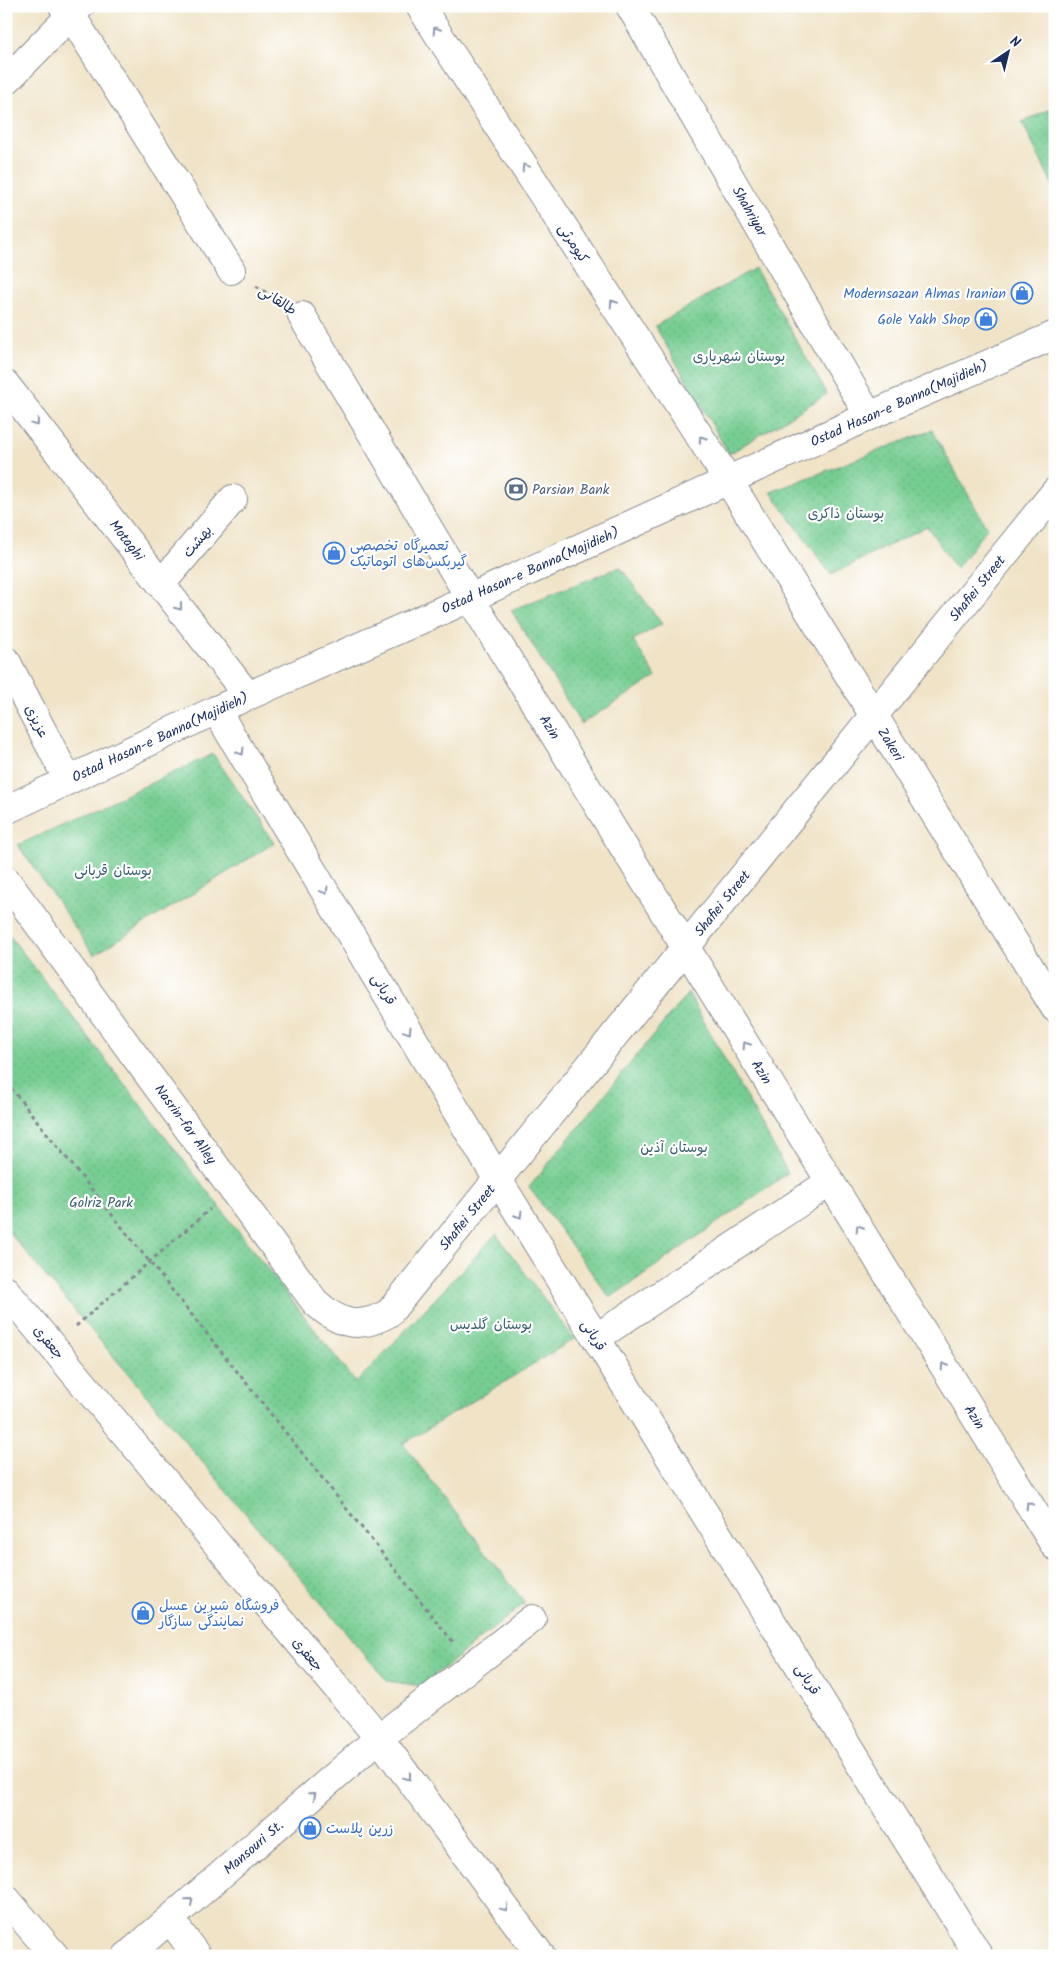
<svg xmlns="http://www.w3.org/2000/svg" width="1061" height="1962" viewBox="0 0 1061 1962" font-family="Kalam,'Playpen Sans Arabic',sans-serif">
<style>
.park{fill:url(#park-dots);stroke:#487e78}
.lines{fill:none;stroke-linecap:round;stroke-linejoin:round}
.minor-casing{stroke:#868992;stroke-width:30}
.major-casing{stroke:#868992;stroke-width:30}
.path{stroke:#868992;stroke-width:3;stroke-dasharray:4 4;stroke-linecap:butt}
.minor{stroke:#fff;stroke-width:28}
.major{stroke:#fff;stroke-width:28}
.oneway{stroke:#8d97ae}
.labels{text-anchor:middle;stroke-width:4.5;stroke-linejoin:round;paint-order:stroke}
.street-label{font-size:14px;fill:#1b2f5e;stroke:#fff}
.shop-label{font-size:14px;fill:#366cbe;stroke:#fff;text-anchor:start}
.park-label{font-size:14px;fill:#365e6e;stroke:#fff}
.service-label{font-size:14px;fill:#4e5e75;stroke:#fff;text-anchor:start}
</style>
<defs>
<pattern id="park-dots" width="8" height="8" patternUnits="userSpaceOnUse" patternTransform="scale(1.25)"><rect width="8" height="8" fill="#76cd92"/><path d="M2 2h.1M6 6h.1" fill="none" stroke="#66b080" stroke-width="1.8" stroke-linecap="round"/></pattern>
</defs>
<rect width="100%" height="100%" fill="#fff"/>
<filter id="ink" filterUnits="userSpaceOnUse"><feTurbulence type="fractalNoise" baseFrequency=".02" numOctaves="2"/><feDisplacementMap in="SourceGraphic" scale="10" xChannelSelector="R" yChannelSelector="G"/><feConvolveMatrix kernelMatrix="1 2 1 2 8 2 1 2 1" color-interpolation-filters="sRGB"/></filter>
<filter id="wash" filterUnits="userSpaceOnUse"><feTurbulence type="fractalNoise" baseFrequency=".0096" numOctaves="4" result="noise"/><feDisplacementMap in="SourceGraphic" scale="20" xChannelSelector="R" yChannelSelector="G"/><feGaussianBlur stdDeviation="1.12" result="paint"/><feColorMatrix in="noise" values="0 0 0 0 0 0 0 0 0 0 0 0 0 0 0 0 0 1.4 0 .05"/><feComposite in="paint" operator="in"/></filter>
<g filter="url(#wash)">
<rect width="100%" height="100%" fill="#f0e3c6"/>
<path class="park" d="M1055,107V190L1022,122Z
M755,268L827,394L729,454L655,326Z
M932,430L987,528L956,569L927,526L831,575L771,492Z
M620,567L662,624L633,640L656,677L581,724L511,610Z
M213,754L274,843L94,955L18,845Z
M6,931L356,1383L496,1234L574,1339L403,1444L525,1603L421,1686L387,1681L6,1229Z
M688,993L788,1173L610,1298L529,1187Z"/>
</g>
<g filter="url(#ink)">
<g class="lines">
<g class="minor-casing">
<path id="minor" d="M63,6L71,15L231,270
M420,6L728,480L1055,1008
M630,6L869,416
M302,316L470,598L1055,1546
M6,385L248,696
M161,584L233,499
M6,661L68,780
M216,710L498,1180L979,1956
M6,880L315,1302C340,1325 359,1330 389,1313L1055,492
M6,1291L379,1738L541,1956
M596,1338L830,1182
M6,1899L55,1956
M170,1919L197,1956
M127,1956L379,1738L532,1619"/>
</g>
<g class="major-casing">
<path id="major" d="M6,81L80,6
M6,810L216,710L470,598L869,416L1055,335"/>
</g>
<path class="path" d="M256,286L278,300
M6,1082L453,1642
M76,1326L210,1209"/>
<use href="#minor" class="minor"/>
<use href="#major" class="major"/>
</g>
<defs><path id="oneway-chevron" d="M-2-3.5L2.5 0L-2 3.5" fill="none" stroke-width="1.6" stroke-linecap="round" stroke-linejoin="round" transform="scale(1.25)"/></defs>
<g class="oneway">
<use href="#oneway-chevron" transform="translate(436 30) rotate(-123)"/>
<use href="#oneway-chevron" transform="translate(525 167) rotate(-123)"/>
<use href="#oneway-chevron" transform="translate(613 303) rotate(-123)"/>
<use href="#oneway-chevron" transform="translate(36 423) rotate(52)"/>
<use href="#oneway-chevron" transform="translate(702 439) rotate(-123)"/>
<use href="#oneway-chevron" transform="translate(179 607) rotate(52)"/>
<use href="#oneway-chevron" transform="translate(241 752) rotate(59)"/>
<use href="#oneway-chevron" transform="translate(325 891) rotate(59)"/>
<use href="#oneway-chevron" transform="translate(408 1031) rotate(59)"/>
<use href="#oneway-chevron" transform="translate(746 1045) rotate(-122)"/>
<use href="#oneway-chevron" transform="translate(519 1215) rotate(58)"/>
<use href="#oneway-chevron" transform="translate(859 1228) rotate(-122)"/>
<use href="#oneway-chevron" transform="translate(944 1366) rotate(-122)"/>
<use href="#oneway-chevron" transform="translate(1029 1505) rotate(-122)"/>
<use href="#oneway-chevron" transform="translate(408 1777) rotate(53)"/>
<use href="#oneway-chevron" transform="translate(313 1795) rotate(-41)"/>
<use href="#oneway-chevron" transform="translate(190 1901) rotate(-41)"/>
<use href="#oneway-chevron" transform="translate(505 1908) rotate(53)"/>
</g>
</g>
<defs>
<g id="shop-ring" transform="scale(1.125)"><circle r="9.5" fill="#fff" stroke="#3f7fe0" stroke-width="1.5"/><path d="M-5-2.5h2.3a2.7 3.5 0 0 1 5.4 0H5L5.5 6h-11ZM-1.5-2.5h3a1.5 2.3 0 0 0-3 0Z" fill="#3f7fe0"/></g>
<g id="bank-ring" transform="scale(1.125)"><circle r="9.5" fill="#fff" stroke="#5c6f8a" stroke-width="1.5"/><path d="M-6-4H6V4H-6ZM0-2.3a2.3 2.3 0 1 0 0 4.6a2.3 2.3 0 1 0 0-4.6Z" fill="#5c6f8a"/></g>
</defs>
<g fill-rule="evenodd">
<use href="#shop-ring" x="1022" y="293"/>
<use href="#shop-ring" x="986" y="319"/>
<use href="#bank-ring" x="516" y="489"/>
<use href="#shop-ring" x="334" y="553"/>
<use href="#shop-ring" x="143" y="1613"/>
<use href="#shop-ring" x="310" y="1828"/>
</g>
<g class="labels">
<g class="street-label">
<text transform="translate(750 211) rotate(60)" y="5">Shahriyar</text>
<text transform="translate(574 243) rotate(57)" y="5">کیومرثی</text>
<text transform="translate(278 300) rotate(33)" y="5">طالقانی</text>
<text transform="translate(899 403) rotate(-24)" y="5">Ostad Hasan-e Banna(Majidieh)</text>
<text transform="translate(127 540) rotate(52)" y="5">Motaghi</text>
<text transform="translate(197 541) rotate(-50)" y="5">بهشت</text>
<text transform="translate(530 570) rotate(-24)" y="5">Ostad Hasan-e Banna(Majidieh)</text>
<text transform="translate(977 588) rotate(-51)" y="5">Shafiei Street</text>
<text transform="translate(37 721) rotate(62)" y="5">عزیزی</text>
<text transform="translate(550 727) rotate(58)" y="5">Azin</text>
<text transform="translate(160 737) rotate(-25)" y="5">Ostad Hasan-e Banna(Majidieh)</text>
<text transform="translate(891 744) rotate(58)" y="5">Zakeri</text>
<text transform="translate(722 903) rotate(-51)" y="5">Shafiei Street</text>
<text transform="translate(384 989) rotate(59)" y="5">قربانی</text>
<text transform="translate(762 1072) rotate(58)" y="5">Azin</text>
<text transform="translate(186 1124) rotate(54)" y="5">Nasrin-far Alley</text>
<text transform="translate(467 1217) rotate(-51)" y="5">Shafiei Street</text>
<text transform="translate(594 1335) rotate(58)" y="5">قربانی</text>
<text transform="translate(49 1342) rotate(50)" y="5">جعفری</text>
<text transform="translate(975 1417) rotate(58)" y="5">Azin</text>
<text transform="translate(308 1654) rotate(50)" y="5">جعفری</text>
<text transform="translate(808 1679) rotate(58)" y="5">قربانی</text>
<text transform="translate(253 1847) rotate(-41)" y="5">Mansouri St.</text>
</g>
<g class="shop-label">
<text x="1006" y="298" text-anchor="end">Modernsazan Almas Iranian</text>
<text x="970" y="324" text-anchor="end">Gole Yakh Shop</text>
<text x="350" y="550">تعمیرگاه تخصصی<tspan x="350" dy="16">گیربکس‌های اتوماتیک</tspan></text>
<text x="159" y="1610">فروشگاه شیرین عسل<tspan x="159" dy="16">نمایندگی سازگار</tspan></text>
<text x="326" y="1833">زرین پلاست</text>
</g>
<g class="park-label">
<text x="739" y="361">بوستان شهریاری</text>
<text x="846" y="518">بوستان ذاکری</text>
<text x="113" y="875">بوستان قربانی</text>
<text x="674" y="1152">بوستان آذین</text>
<text x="101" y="1207">Golriz Park</text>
<text x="491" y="1329">بوستان گلدیس</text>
</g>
<g class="service-label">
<text x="532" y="494">Parsian Bank</text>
</g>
</g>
<rect width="1061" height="1962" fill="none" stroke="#fff" stroke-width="25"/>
<g transform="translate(1008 52) rotate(35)" stroke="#ffffff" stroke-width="4" paint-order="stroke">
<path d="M0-4L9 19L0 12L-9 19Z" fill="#1b2f5e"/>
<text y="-8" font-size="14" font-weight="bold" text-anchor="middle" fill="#1b2f5e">N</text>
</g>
</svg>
